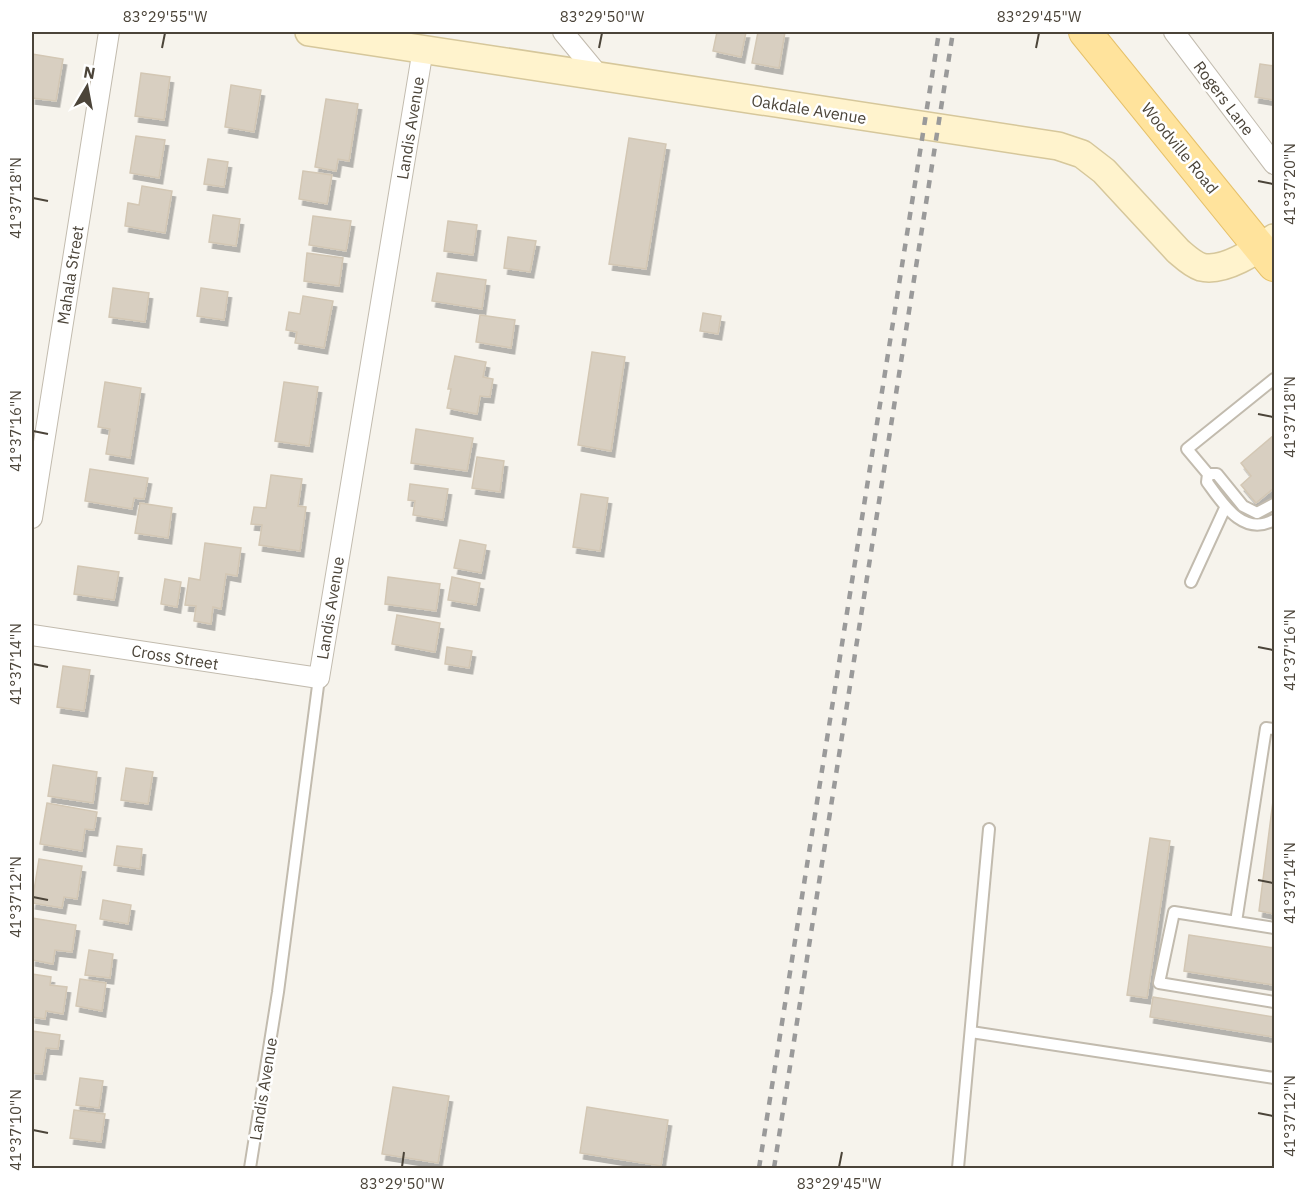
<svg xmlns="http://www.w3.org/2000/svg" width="1306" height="1200" viewBox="0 0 1306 1200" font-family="'IBM Plex Sans',sans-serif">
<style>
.building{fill:#d8cfc1;stroke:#d3c7b4;stroke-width:1.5;filter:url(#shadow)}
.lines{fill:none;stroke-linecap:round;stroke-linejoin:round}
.lane-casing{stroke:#c2bbae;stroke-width:14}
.street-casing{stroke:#c2bbae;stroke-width:22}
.secondary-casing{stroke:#d6c79b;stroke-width:30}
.primary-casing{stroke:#e6c16a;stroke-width:34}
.lane{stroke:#fff;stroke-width:10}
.street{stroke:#fff;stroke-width:20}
.secondary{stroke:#fff3cd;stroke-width:27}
.primary{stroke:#ffe39c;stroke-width:32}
.rail{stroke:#9a9a9a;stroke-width:4.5;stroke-dasharray:8 8;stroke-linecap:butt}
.ticks{fill:none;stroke:#4b4439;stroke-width:2}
.labels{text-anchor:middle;stroke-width:5;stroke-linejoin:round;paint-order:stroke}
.street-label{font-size:16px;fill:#4b4439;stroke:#fff}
.neatline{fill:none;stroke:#4b4439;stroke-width:2}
.ticks-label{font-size:15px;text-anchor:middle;fill:#4b4439}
</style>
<defs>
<filter id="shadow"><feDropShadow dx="3.5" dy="6" stdDeviation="0" flood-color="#0004"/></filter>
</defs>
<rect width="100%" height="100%" fill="#f6f3ec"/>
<path class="building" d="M713,32H746L741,57L713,51L717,32Z
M758,32H785L779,68L752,63Z
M32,54L63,59L56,101L32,98Z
M1260,64L1274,66V100L1255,97Z
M141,73L170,77L164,120L135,116Z
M231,85L261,90L254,132L225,127Z
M326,99L358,104L349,161L338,159L336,171L315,167Z
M136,136L165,140L159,178L130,173Z
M629,138L666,144L646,269L609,264Z
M208,159L228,162L224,187L204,184Z
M303,171L332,175L327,204L299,199Z
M142,186L172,191L165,233L125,226L128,203L139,205Z
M213,215L240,219L236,246L209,242Z
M313,216L351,221L346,251L309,245Z
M448,221L477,225L473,255L444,251Z
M508,237L536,241L530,272L504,268Z
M307,253L343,258L339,286L304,281Z
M437,273L486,280L482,309L432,301Z
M113,288L149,293L145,322L109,317Z
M201,288L228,292L224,320L197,316Z
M303,296L333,301L324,348L295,343L297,332L286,330L289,312L300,314Z
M703,313L721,316L718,334L700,331Z
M480,315L515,320L511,348L476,342Z
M592,352L625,357L611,451L578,445Z
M455,356L486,362L483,377L493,379L490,397L480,396L477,414L447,408L451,389H448Z
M105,382L141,388L130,458L106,454L110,429L98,427Z
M284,382L318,387L309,446L275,441Z
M416,429L473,438L467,471L411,463Z
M1274,435V488L1256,503L1241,485L1251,476L1241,463Z
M477,457L504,461L500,492L472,488Z
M90,469L148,478L144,499L134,498L132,509L85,501Z
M271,475L302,479L298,506L306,507L300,551L259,545L262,525L251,524L254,507L266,508Z
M410,484L448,489L443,520L413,515L415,501L408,500Z
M581,494L608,498L600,551L573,547Z
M140,503L172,508L168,538L135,533Z
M460,540L486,545L481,573L454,568Z
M205,543L241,548L237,576L226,574L221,609L213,607L211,624L194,621L196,606L185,605L189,578L200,580Z
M78,566L119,572L114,600L74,594Z
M388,577L440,584L436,611L385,604Z
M452,577L480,583L476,605L448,600Z
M165,579L181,582L177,607L161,604Z
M397,615L440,623L435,652L392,644Z
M447,647L472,651L469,668L445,664Z
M63,666L90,670L84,711L57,707Z
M53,765L97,772L93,803L48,796Z
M126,768L153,772L148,804L121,800Z
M1274,793V914L1259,911Z
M47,803L97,812L94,830L85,829L82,851L40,844Z
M1150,838L1170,841L1147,998L1127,995Z
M117,846L142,849L140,869L114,865Z
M39,859L82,866L77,899L64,897L62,908L32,903Z
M103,900L131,905L128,924L100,919Z
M32,918L76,925L72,952L55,950L53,964L32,960Z
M1189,935L1274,948V985L1184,971Z
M89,950L113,954L110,978L85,975Z
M32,974L51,977L50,985L67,987L63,1014L46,1011L45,1019L32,1017Z
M80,979L106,983L102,1011L76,1006Z
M1153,997L1274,1017V1037L1150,1017Z
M32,1031L60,1035L58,1049L46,1048L42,1074L32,1073Z
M80,1078L103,1081L99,1108L76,1105Z
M393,1087L449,1096L438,1163L382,1154Z
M587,1107L668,1120L661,1166L580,1153Z
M74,1110L105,1114L101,1142L70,1138Z"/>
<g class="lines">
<g class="lane-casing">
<path id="lane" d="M1274,379L1187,449L1208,474H1217L1243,506L1257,513L1274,504
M1208,474L1207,482C1223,504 1243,537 1274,520
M1191,582L1225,508
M1236,922L1266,728L1274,729
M1274,928L1174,912L1159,983L1274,1002
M971,1032L1274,1078
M250,1168L278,992L319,678
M958,1168L989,829"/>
</g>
<g class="street-casing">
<path id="street" d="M563,32L601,78
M1174,32L1274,164
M32,518L109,32
M32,635L319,678L423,49"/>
</g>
<g class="secondary-casing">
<path id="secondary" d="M309,32L1058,146L1082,154L1104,171L1178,251C1185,257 1192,264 1201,267C1224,273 1257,250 1274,238"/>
</g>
<g class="primary-casing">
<path id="primary" d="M1085,32L1274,265"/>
</g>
<use href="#lane" class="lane"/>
<use href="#street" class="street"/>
<use href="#secondary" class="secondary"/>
<use href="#primary" class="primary"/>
<path class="rail" d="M759,1168L939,32
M774,1168L953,32"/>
</g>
<path class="ticks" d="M162,48L165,33M599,48L602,33M1036,48L1039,33M1258,181L1273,184M33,198L48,201M1258,414L1273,417M33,431L48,434M1258,647L1273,650M33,664L48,667M1258,880L1273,883M33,897L48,900M1258,1113L1273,1116M33,1130L48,1133M402,1167L404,1152M839,1167L842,1152"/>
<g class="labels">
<g class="street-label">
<text transform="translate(1224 98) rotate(53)" y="6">Rogers Lane</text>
<text transform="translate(809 109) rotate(9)" y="6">Oakdale Avenue</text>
<text transform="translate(410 128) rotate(-81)" y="6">Landis Avenue</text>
<text transform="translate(1180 148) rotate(51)" y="6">Woodville Road</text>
<text transform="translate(70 275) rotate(-81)" y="6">Mahala Street</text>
<text transform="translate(330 608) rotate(-81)" y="6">Landis Avenue</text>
<text transform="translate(175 657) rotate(9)" y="6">Cross Street</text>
<text transform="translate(263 1089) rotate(-81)" y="6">Landis Avenue</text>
</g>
</g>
<rect width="1306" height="1200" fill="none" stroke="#ffffff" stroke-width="66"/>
<g transform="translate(87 87) rotate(10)" stroke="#ffffff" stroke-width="4.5" paint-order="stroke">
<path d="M0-4.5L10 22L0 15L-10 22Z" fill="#4b4439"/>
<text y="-9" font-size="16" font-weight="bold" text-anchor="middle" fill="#4b4439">N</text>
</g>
<rect x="33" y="33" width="1240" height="1134" class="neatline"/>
<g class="ticks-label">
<text x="165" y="22">83°29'55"W</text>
<text x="602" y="22">83°29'50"W</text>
<text x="1039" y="22">83°29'45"W</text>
<text transform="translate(1290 184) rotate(-90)" y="5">41°37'20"N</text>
<text transform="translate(16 198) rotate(-90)" y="5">41°37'18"N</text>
<text transform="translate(1290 417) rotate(-90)" y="5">41°37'18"N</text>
<text transform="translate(16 431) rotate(-90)" y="5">41°37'16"N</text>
<text transform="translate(1290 650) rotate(-90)" y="5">41°37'16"N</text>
<text transform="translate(16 664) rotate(-90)" y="5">41°37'14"N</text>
<text transform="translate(1290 883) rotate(-90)" y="5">41°37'14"N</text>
<text transform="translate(16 897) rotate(-90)" y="5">41°37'12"N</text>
<text transform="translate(1290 1116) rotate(-90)" y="5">41°37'12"N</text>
<text transform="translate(16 1130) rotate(-90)" y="5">41°37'10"N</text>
<text x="402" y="1189">83°29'50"W</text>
<text x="839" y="1189">83°29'45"W</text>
</g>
</svg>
